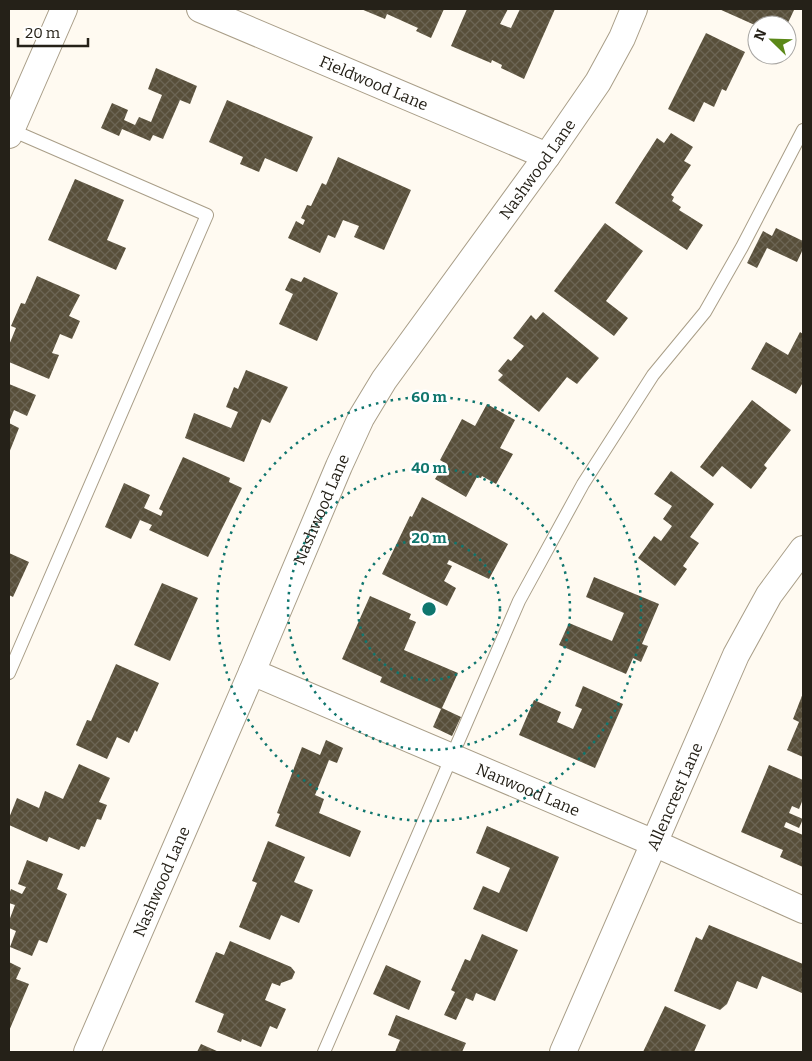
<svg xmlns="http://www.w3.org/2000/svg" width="812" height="1061" viewBox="0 0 812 1061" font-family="Bitter,serif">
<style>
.building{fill:url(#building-cross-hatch)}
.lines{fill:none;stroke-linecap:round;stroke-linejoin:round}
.service-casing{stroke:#a99e88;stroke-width:14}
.minor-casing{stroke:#a99e88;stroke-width:28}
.service{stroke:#fff;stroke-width:12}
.minor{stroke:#fff;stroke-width:26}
.ring{fill:none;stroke:#0f766e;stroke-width:2.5;stroke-dasharray:2.5 5}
.labels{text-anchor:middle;stroke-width:5;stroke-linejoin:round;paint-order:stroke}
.street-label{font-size:16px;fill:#252118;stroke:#fff}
.centre{fill:#0f766e;stroke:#fff;stroke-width:2.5}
.ring-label{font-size:15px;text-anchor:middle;font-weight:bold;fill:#0f766e;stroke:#fff;stroke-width:5;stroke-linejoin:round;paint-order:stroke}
</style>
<defs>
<pattern id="building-cross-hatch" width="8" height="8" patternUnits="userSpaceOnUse" patternTransform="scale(1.25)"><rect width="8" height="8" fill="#584f3a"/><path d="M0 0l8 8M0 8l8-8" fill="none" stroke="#6c6554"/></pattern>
</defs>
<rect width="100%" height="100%" fill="#fffaf1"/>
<path class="building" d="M361,9H444L431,38L416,31L418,28L387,14L385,19Z
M467,9H508L500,24L511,28L520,9H555L524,79L501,68L502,65L492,60L491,63L451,46Z
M719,9H791L794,10L787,25L757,26Z
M706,33L745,52L726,91L722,89L714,107L704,102L694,122L668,109Z
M156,68L197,86L190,104L180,100L163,139L153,135L150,141L122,129L119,136L101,128L112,103L128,110L124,120L135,125L139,117L151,122L162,95L148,89Z
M227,100L313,137L297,172L265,158L259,172L240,164L243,157L209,142Z
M671,133L693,147L684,161L691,165L671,195L674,197L672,201L681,207L679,210L703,225L687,250L615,203L657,138L664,143Z
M338,157L411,190L384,250L354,237L359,226L343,220L335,238L328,235L320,253L288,238L296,221L303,225L305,220L301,218L307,205L311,206L322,183L326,185Z
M75,179L124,200L107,240L126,248L116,270L48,240Z
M605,223L643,251L606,301L628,318L614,336L554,291Z
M776,228L803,241V249L797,262L767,248L757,268L747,263L763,231L772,236Z
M37,276L80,295L69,316L80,321L72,339L60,334L52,353L59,355L49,379L9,362V345L16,328L11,326L21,303L25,304Z
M304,277L338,293L317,341L279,324L293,294L285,290L291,278L301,282Z
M543,312L599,358L577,384L567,377L539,412L498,380L503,375L498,371L508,359L511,361L524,346L513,338L531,315L536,320Z
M800,332L803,334V384H802L796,394L751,369L766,342L788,355Z
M246,370L288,387L270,423L262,419L244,462L185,438L194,413L231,428L238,412L226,407L234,387L238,389Z
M9,384L36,395L27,416L14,410L9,422Z
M752,400L791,430L764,465L767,468L751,489L722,466L713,477L700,467Z
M487,404L515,420L500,448L513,454L496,484L482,476L481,478L477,477L466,497L435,479L445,463L440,460L462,419L475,426Z
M9,423L19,428L9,453Z
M183,457L230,478L229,482L242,488L208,557L149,530L152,525L140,520L131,539L105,527L124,483L150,495L144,508L161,516L163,511L159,509Z
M671,471L714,504L690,537L699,543L683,566L687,569L675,586L638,558L654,536L661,541L672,526L663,519L672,506L654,494Z
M422,497L508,544L489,579L449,560L447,564L452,566L444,581L456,588L447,606L382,574L410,516L412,517Z
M9,553L29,562L13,597L9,595Z
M594,577L659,604L642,644L648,646L641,662L633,658L626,674L559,645L569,623L612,641L624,613L586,597Z
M162,583L198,598L170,661L134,645Z
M370,596L411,614L409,619L416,622L404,650L458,673L442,708L461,717L452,736L433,727L441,709L380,682L382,677L342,659Z
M116,664L159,683L137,732L135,730L129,743L117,737L107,759L76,745L87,720L91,721Z
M583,686L623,704L595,768L519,735L534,700L561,712L557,722L573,729L582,709L575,706Z
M803,693V757L787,750L799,722L793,719Z
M326,740L343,748L337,763L329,760L315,795L324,799L319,813L361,831L350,857L275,826L280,814L277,813L302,747L320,755Z
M79,764L110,778L99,802L107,805L101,820L97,819L85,847L81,846L79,850L49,837L47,842L9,825V818L17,798L39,808L45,791L63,799Z
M769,765L803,780V799L799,809L792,806L789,813L803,819L799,828L786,822L784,827L803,835V867L780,857L783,850L741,832Z
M487,826L559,857L527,932L473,909L483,886L499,893L510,868L476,853Z
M268,841L305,857L294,882L313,890L299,923L281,915L270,940L239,927L257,883L252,881Z
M27,860L63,874L57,889L67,894L47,943L39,940L32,956L10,947L16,931L9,928V921L15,905L9,903V894L11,889L22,894L26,887L18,884Z
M709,925L803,964L802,993L762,976L757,989L737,981L727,1004L720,1010L674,991L696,937L702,940Z
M482,934L518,950L495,1001L476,993L473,1001L466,998L456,1020L444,1015L455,992L451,990L465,959L470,961Z
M230,941L291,967L295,972L292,979L281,983L280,986L272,983L265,1000L286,1009L277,1029L270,1026L261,1047L242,1039L241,1042L217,1032L224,1014L195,1002L216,952L224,955Z
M9,962L21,968L16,979L29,984L9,1031Z
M386,965L421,981L409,1010L373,994Z
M665,1006L706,1025L694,1052H643Z
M396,1015L466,1043L462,1052H395L400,1040L388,1035Z
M201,1044L219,1052H197Z"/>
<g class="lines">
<g class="service-casing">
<path id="service" d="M9,129L207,215L9,673
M324,1052L519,601L583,484L653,375L705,312L742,247L803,130"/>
</g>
<g class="minor-casing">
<g id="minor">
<path id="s1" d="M200,9L547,156"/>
<path d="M9,135L64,9"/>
<path id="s2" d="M252,672L654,843L803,910"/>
<path id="s3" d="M87,1052L252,672L339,466L361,418L384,380L547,156L598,82L622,38L634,9"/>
<path id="s4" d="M563,1052L736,655L769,595L803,549"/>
</g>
</g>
<use href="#service" class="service"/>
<use href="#minor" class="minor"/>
</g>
<g class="ring">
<circle cx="429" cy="609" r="71"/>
<circle cx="429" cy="609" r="141"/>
<circle cx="429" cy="609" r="212"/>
</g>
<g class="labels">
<g class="street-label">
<text dy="6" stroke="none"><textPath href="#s1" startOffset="189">Fieldwood Lane</textPath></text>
<text dy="6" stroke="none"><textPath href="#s3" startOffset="996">Nashwood Lane</textPath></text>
<text dy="6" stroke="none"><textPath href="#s3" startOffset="591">Nashwood Lane</textPath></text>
<text dy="6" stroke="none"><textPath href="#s2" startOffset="300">Nanwood Lane</textPath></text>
<text dy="6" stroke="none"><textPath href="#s4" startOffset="279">Allencrest Lane</textPath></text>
<text dy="6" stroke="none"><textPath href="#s3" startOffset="186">Nashwood Lane</textPath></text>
</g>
</g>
<circle cx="429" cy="609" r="8" class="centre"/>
<g class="ring-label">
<text x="429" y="402">60 m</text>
<text x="429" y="473">40 m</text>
<text x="429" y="543">20 m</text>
</g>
<rect width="812" height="1061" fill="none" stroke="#252118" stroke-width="20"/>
<g transform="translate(772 40) rotate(293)"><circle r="24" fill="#ffffff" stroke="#a8a6a3"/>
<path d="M0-4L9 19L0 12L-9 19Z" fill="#5b8818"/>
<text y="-8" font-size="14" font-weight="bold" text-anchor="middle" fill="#252118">N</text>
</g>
<path d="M18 38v8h70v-8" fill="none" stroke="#252118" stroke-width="2.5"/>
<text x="25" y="38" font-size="15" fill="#252118" stroke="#ffffff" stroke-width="4" paint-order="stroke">20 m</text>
</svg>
